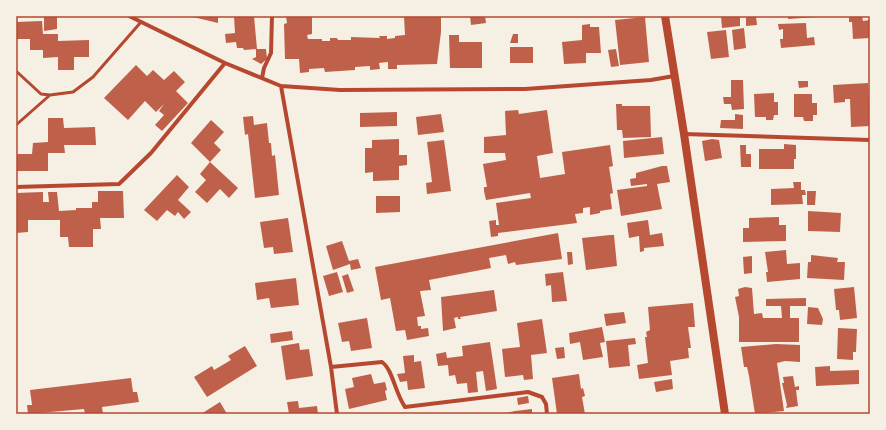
<svg xmlns="http://www.w3.org/2000/svg" width="886" height="430" viewBox="0 0 886 430" font-family="Georgia,serif">
<style>
.building{fill:#bf614a}
.lines{fill:none;stroke-linecap:round;stroke-linejoin:round}
.service{stroke:#b5482f;stroke-width:3}
.minor{stroke:#b5482f;stroke-width:4}
.secondary{stroke:#b5482f;stroke-width:8}
.neatline{fill:none;stroke:#b5482f;stroke-width:1.5}
</style>
<rect width="100%" height="100%" fill="#f6efe4"/>
<path class="building" d="M193,16H218V23L193,17Z
M234,16H254L257,49L244,50L243,48H237L236,42L226,43L225,34L235,33Z
M286,16H312V34L307,35L308,39H322V41H330V38H337L338,40H351V37L380,38L379,36H387V39L395,38V36L405,35L404,16H441V32L437,64L397,65V69H388V62L379,63L380,69L370,70V66L355,67V70L325,72L324,68L309,69V72L300,73L299,59H285L284,24L287,23Z
M470,16H485L486,23L471,25Z
M721,16H740V26L722,28Z
M746,16H756L757,25L746,26Z
M788,16H816V17L788,19Z
M849,16H862L863,21L870,20V38L853,39L852,22H849Z
M44,17H57V29L44,31Z
M645,17L649,62L620,65L615,20Z
M42,21L43,34H58V41L89,40V57H74V70H58V57L43,58V50H30V39H16V22Z
M806,23L807,38L814,37L815,45L781,48L780,39H783V29L779,30L778,24Z
M590,24V27H599L601,53H586V63L564,64L562,42L582,40V25Z
M744,28L746,48L734,50L732,30Z
M726,30L729,57L711,59L707,32Z
M513,34H518V43H510Z
M449,35H459V42H482V68H450Z
M510,47H533V63H510Z
M256,49H266L267,59L261,64L252,59L256,57Z
M616,49L619,66L611,67L608,50Z
M136,65L147,76L153,70L164,80L174,71L185,82L176,91L188,103L162,131L155,125L164,115L159,111L164,104L156,112L145,101L128,120L104,98Z
M731,80H743L744,109L732,110L731,104H724L723,97H731Z
M798,81H808V87L799,88Z
M868,83L870,126L851,127L850,99H845V102L834,103L833,85Z
M774,93V102H778V115H774L773,120H766V117H755L754,94Z
M794,94H812V103H817V115H813V121H804L803,117H794Z
M616,104H622V106H650L651,137L623,138L622,130H617Z
M518,110L519,114L547,110L553,153L537,156L540,178L565,174L562,152L610,145L613,166L609,167L613,193L610,194L612,209L600,211V213L590,215V207L583,208V213L575,214L577,223L498,233V236L491,237L489,221L496,220V225H499L496,203L531,198L530,193L486,200L484,191V187H487L483,164L506,160L505,153H484V137L506,135L505,111Z
M397,112V126L360,127V113Z
M441,114L444,132L418,135L416,117Z
M735,114L743,115V129L720,128L721,120H735Z
M253,116L254,125L267,123L269,143H271L272,156L275,155L279,195L255,198L248,134L245,135L243,117Z
M48,118H63L64,128L95,127L96,145H64L65,153H48V171H16V154H32L33,143L48,142Z
M211,120L224,132L214,143L221,150L210,162L191,143Z
M662,137L664,154L624,158L623,141Z
M399,139V155H407V165L399,166V180L373,181V172L365,173V148H372V140Z
M712,139L719,140L722,158L705,161L702,141Z
M444,140L451,191L427,194L426,183L432,182L427,142Z
M784,144L796,145V159H794V169H759V149H784Z
M740,145H746V154H751V167H741Z
M210,162L238,188L229,198L220,189L207,203L195,192L206,180L200,174Z
M662,166H667L670,182L657,184L662,209L621,216L617,190L647,186V184L631,186L630,179L636,178V173Z
M177,175L189,187L178,200L191,212L184,219L178,212L175,216L167,210L157,221L144,210Z
M793,182H801V190H805L806,195H802L803,204L771,205V189L794,188Z
M98,191H123L124,218H100L101,229H93V247H69L68,237H60V220H28V232L16,233V193L43,192V202H49L48,192H57L59,211L76,210V208H92V202H98Z
M807,191H816L815,205H807Z
M376,196H400V212L376,213Z
M808,211L841,213L840,232L808,231Z
M779,217V225H786V241L743,242V228H749V218Z
M288,218L293,252L274,254L273,247L264,248L260,222Z
M648,220L650,235L662,233L664,246L644,248V251L640,252L639,236L629,238L627,223Z
M558,233L562,259L516,265L515,262L508,264L506,255L489,258L491,268L429,280L431,290L420,291L425,316L417,317L418,326H421V329L428,328L429,336L407,340L405,330L396,331L390,298L381,300L375,267Z
M610,235H614L617,266L586,270L582,238Z
M342,241L349,261L358,259L361,268L351,270L350,264L333,270L326,246Z
M786,250L787,264L800,263V279L767,282L766,272H768L765,252Z
M567,252H572L573,264L568,265Z
M811,255L838,258L837,262H845L844,280L807,278L808,262H811Z
M752,256V273L744,274L743,257Z
M337,272L343,292L329,296L323,276Z
M563,272L567,301L552,302L551,285L546,286L545,274Z
M348,274L354,291L347,293L342,276Z
M296,278L299,305L271,308L269,298L257,300L255,283Z
M745,287L752,288L754,314L762,313L763,318H782L781,306H766V299L806,298V306H790V318H799V342H739V317L735,297L739,296L738,289Z
M854,287L857,318L840,320L839,310H836L834,289Z
M494,290L497,311L460,317L461,319H458V317L454,318L456,328L443,331L441,297Z
M693,303L695,327H688L691,348H688L689,358L670,361L672,375L639,379L637,365L648,363L645,337H647L646,332L650,330L648,307Z
M808,307L818,308L823,319L822,325L807,324Z
M624,312L626,323L606,326L604,314Z
M367,318L372,348L351,351L349,341L342,342L338,323Z
M542,319L547,353L531,355L533,379L524,380L523,375L505,377L502,349L520,347L517,323Z
M602,327L605,342L600,343L603,357L583,360L580,342L570,344L569,333Z
M838,328L857,329L856,352H853V360L837,359Z
M292,331L293,340L271,343L270,334Z
M635,338L636,344L628,345L630,366L609,368L606,341Z
M490,342L497,389L486,391L483,371L476,372L478,392L468,393L467,383L457,384L455,375L449,376L448,365L438,366L436,354L446,352L447,358L463,356L462,346Z
M299,343L300,350L309,349L313,376L286,380L281,346Z
M776,344L800,345V362L785,361L777,363L784,411L755,414L749,376L747,367H744L741,347Z
M245,346L257,366L207,397L194,377L212,366L214,370L231,360L228,356Z
M564,347L565,358L557,359L555,348Z
M414,355V362L421,361L425,388L408,390L407,381L400,382L397,374L405,373L403,356Z
M830,366V371L859,370V384L816,386L815,367Z
M371,374L374,384L385,382L387,390L385,391L387,400L349,409L345,389L354,387L352,378Z
M579,374L581,389L583,388L585,396L582,397L585,414H557L552,378Z
M793,376L795,387L799,386V390H796L798,406L786,408L787,405L782,383H784L783,377Z
M131,378L133,392H137L139,402L102,407L103,414H85L84,409L28,414L27,405H32L30,390Z
M672,379L673,389L656,392L654,382Z
M528,396L529,403L518,405L517,398Z
M298,401L299,408L317,406L318,414H289L287,402Z
M220,402L227,414H201Z
M532,409V414H502L515,411Z"/>
<g class="lines">
<path class="service" d="M16,71L41,94L50,95L16,125
M50,95L73,92L93,77L141,22"/>
<path class="minor" d="M129,16L225,63L281,86L340,90L525,89L651,80L674,76
M262,78L264,68L271,53L272,16
M281,86L331,367L337,414
M684,134L870,140
M16,187L119,184L151,153L225,63
M331,367L382,362C393,370 395,393 405,407L528,392L542,397L546,404L547,414"/>
<path class="secondary" d="M665,16L684,134L725,414"/>
</g>
<rect width="886" height="430" fill="none" stroke="#f6efe4" stroke-width="34"/>
<rect x="17" y="17" width="852" height="396" class="neatline"/>
</svg>
